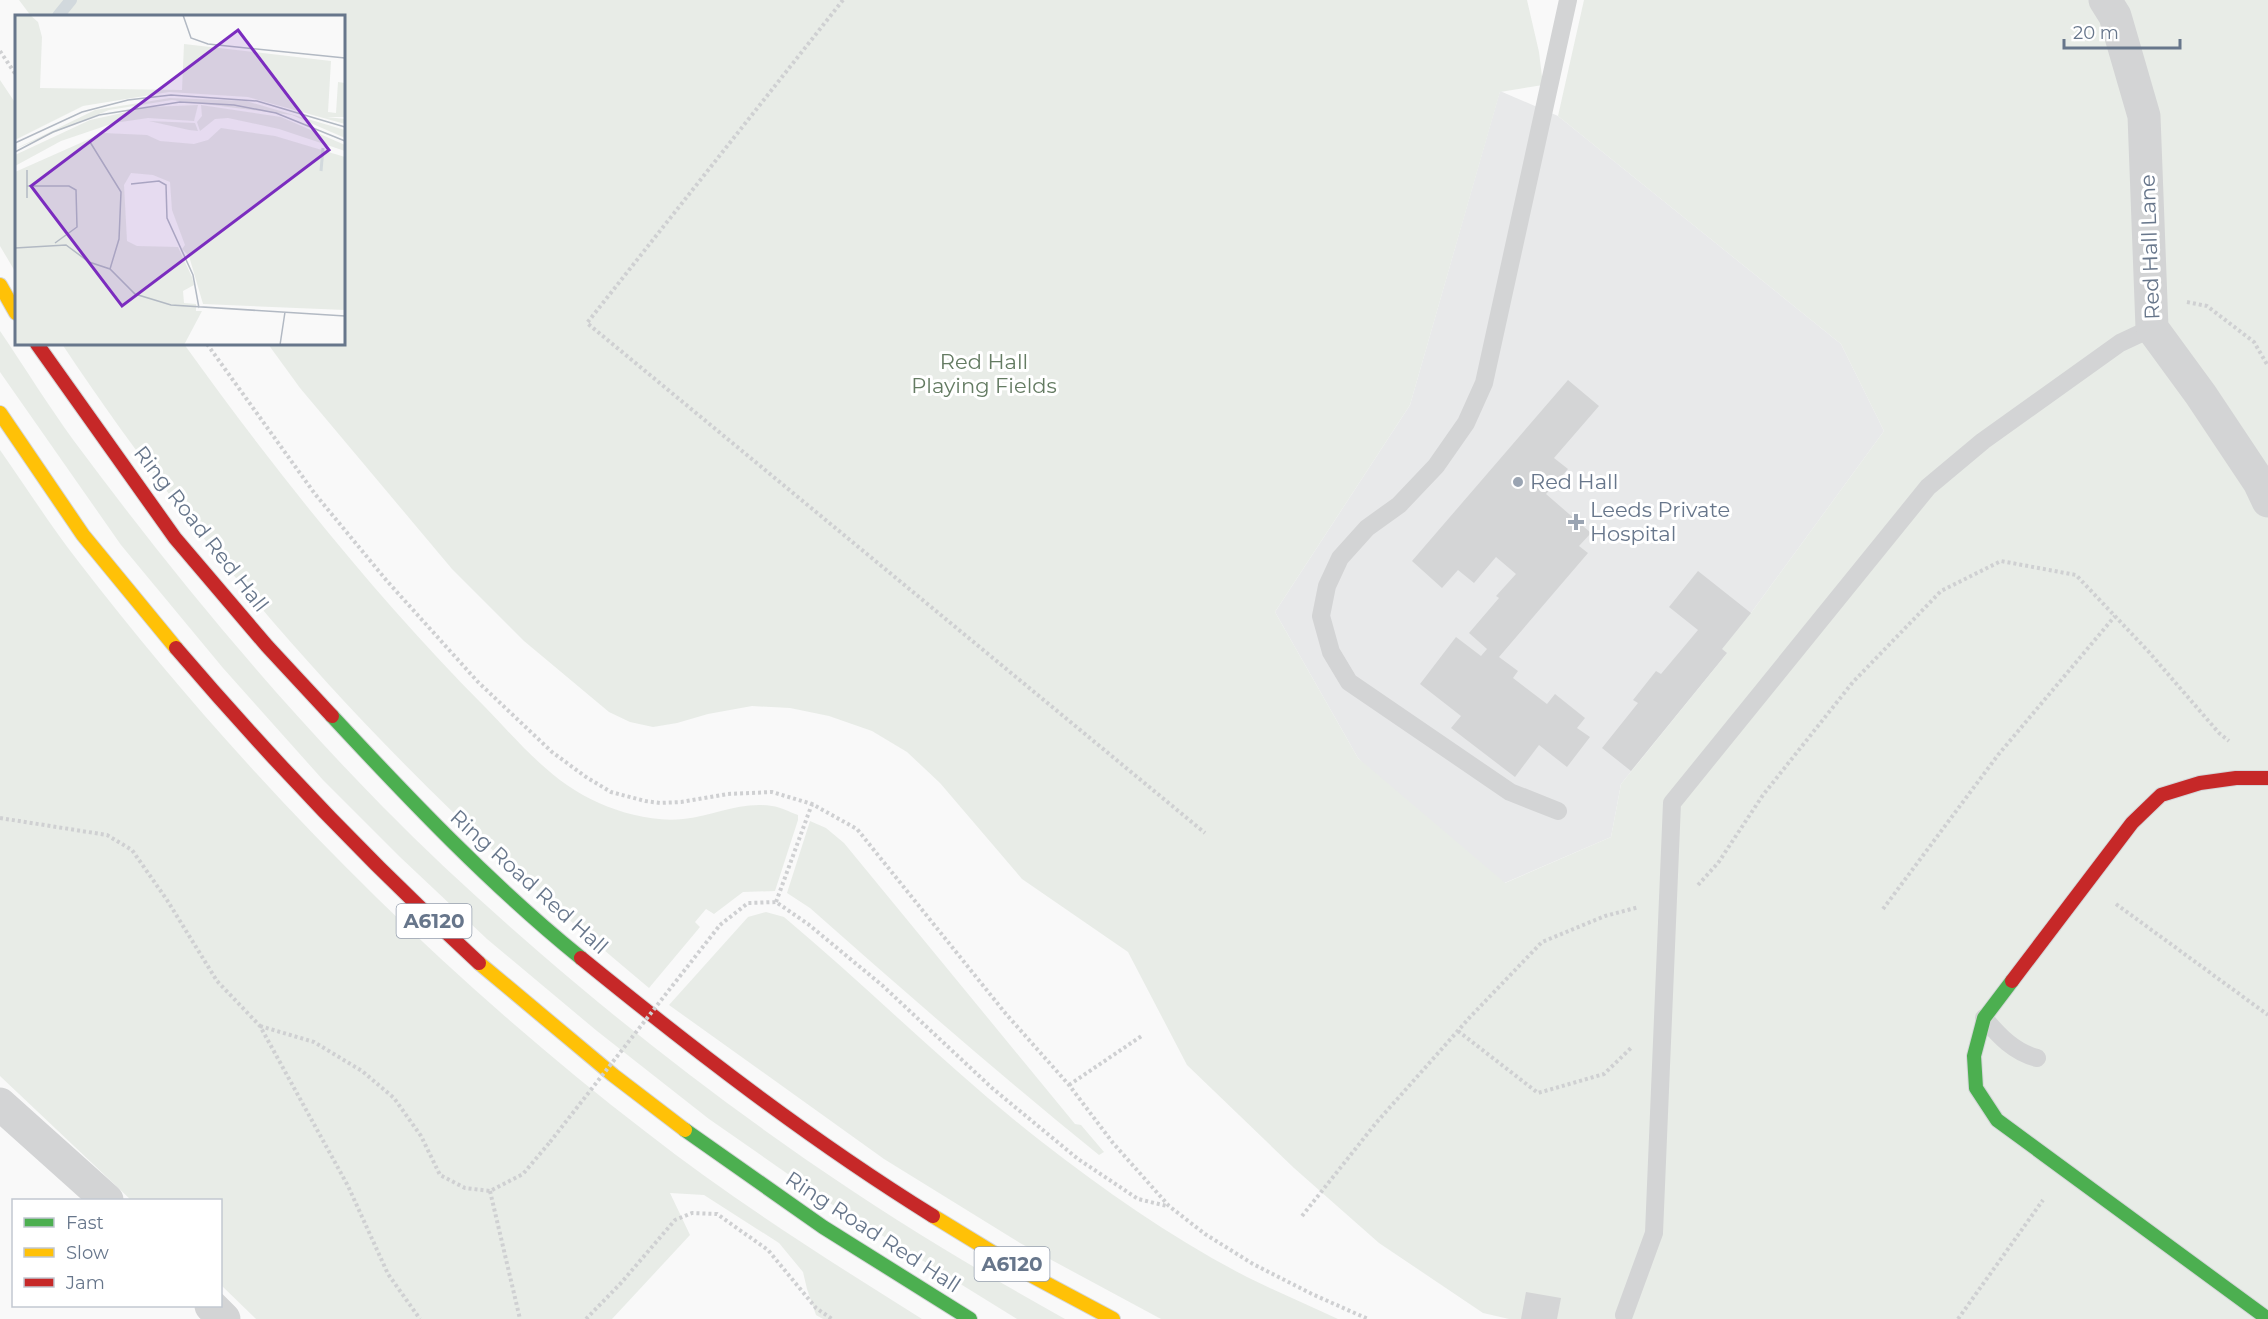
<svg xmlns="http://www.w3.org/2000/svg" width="2268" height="1319" viewBox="0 0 2268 1319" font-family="Montserrat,sans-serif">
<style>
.built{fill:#e8e9ea}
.green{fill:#e8ece7}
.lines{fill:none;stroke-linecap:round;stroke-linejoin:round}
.stream{stroke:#d2d9dd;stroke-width:12}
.building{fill:#d4d5d6}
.fast-casing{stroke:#d4d6d8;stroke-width:16}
.slow-casing{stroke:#d4d6d8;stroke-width:16}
.jam-casing{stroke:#d4d6d8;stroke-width:16}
.path{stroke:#cfd0d2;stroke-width:4;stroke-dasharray:3 3;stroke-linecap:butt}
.lane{stroke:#d3d4d5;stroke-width:18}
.street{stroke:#d3d4d5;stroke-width:33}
.fast{stroke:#4caf50;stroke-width:14}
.slow{stroke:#ffc107;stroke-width:14}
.jam{stroke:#c62828;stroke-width:14}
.path-bridge{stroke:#cfd0d2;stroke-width:4;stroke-dasharray:3 3;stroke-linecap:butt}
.poi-dot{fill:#9aa4b2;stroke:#fff;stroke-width:2}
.labels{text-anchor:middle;stroke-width:6;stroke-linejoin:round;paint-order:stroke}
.shield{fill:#fff;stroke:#959fae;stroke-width:1.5}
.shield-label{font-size:20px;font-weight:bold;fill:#67768b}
.street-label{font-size:21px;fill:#67768b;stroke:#fff}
.park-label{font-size:21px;fill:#647b62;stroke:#fff}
.poi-label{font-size:21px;fill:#67768b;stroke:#fff;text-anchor:start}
.inset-river{fill:none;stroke:#d2d9dd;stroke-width:3}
.inset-road{fill:none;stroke:#b2b9c3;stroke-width:1.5}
.view{fill:#7b2cbf;fill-opacity:0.15;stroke:#7b2cbf;stroke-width:3}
.inset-edge{fill:none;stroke:#67768b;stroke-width:3}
</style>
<rect width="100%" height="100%" fill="#f9f9f9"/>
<path class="built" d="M1500,91L1558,116L1841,344L1884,431L1751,613L1727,653L1621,784L1611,837L1493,888L1358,758L1275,612L1410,405Z"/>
<path class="green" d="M19,0H1527L1539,52L1543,85L1500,92L1410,405L1275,612L1358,758L1505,883L1611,837L1621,784L1727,653L1722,649L1751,613L1884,431L1841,344L1558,116L1584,0H2268V1319H1509L1483,1313L1379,1243L1294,1168L1187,1065L1128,952L1022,879L940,783L907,752L872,731L829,716L790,708L752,706L708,714L677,723L653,727L630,722L609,712L524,641L452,569L300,388L268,344H344V16H31Z
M0,80L16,104V273L0,246Z
M0,331C25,368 48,405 74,441C169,569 271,693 383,807C433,858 486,906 540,953C666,1062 801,1162 944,1249C983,1273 1025,1296 1065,1319H1017L828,1202L709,1119L597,1031L487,939L400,857L323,780L223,668L121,545L0,372Z
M62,344H184C276,472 374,595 485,707C519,742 552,783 599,803C624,814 655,822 683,819C713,816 741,801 772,806C781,807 789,812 798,815V820L775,891L743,892L714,914L706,909L695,922L700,927L649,988C424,802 223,587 62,344Z
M0,450C26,487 50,525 78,561C241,773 434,969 646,1132C734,1201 828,1260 922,1319H823L816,1315L807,1289L803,1272L779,1243L704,1195L670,1193L690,1235L612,1319H256L221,1285L220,1200H131L0,1076Z
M810,821L826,828L844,843L1075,1124L1081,1125L1104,1152L1099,1155C1000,1075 905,992 810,908L787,893Z
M766,912L784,917C871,990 952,1072 1042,1142C1106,1192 1175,1240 1247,1277C1277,1292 1308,1305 1338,1319H1161L1020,1243L884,1159L669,1005L748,917Z"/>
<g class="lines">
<path class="stream" d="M58,16L71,0"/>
</g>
<path class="building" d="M1568,380L1599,406L1554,458L1568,469L1546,494L1591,533L1579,546L1588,553L1499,657L1518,671L1513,678L1547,704L1555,694L1585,718L1577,728L1590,737L1567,767L1539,745L1515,777L1451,728L1461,716L1420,684L1456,637L1481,656L1487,649L1469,633L1499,598L1496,596L1516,574L1496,557L1474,583L1458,570L1442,588L1412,561Z
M1698,571L1751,613L1722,649L1727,653L1631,771L1602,748L1638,703L1633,700L1656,671L1661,674L1698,630L1669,607Z
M1526,1292L1561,1298L1557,1319H1521Z"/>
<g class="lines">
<g class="fast-casing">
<path id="fast" d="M332,716C411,801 491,885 581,958
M2012,981L1984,1018L1974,1056L1976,1088L1997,1120L2268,1319
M685,1130L823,1227L970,1319"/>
</g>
<g class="slow-casing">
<path id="slow" d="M0,285L16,313
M0,413L83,535L176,648
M479,963L613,1075L685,1130
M933,1216L1023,1271L1113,1319"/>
</g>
<g class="jam-casing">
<path id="jam" d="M37,344L175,538L267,646L332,716
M176,648C271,759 371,864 479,963
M581,958C694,1050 809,1139 933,1216
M2012,981L2132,823L2161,795L2200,783L2236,778H2268"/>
</g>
<path class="path" d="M843,0L587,323L1205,833
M0,51L16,75
M2187,302L2207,306L2254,342L2268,366
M207,344L315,494L387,581L478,682L552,752L586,777L611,792L645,801L660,803L681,802L728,794L772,792L812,804L857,829L1006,1014L1069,1085L1113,1143L1169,1206L1205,1234L1253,1264L1312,1294L1368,1319
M0,818L107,835L132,850L167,900L217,981L260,1026L348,1186L388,1274L420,1319
M1698,885L1718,863L1763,795L1853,682L1941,591L2001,561L2076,575L2148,651L2219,733L2229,741
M776,902L812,804
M2116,904L2268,1015
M1883,909L1998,755L2115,616
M720,925L748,903L776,902L808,924L883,986L992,1088L1078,1159L1138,1199L1167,1206
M260,1026L314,1042L362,1071L394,1098L421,1136L440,1175L465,1188L490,1191L523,1174L550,1142
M1458,1031L1538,1093L1604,1074L1632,1047
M1069,1085L1143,1035
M490,1191L520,1319
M1302,1216L1376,1123L1471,1016L1542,942L1605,916L1639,907
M586,1319L621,1283L675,1220L692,1213L717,1214L768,1250L816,1308L832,1319
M1958,1319L2043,1200"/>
<path class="lane" d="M1558,811L1510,792L1349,682L1331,652L1321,616L1327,586L1340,558L1367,528L1399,505L1436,466L1466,423L1484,383L1568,0
M1984,1018C1999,1036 2014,1052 2037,1058
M1624,1315L1654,1233L1672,803L1928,487L1983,441L2120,343L2152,328"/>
<path class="street" d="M2105,0L2115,16L2144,116L2152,328L2201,395L2259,482L2268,501
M0,1104L107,1200
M211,1306L224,1319"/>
<use href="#fast" class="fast"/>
<use href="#slow" class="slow"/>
<use href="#jam" class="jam"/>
<path class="path-bridge" d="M550,1142L720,925"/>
</g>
<g class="poi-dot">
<circle cx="1518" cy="482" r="6"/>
<path d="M1573 513h6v6h6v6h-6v6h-6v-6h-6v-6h6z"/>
</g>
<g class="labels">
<g class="shield">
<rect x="396.5" y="904" width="75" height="34" rx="4.5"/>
<rect x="974.5" y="1247" width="75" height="34" rx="4.5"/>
</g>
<g class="shield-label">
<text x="434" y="928">A6120</text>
<text x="1012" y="1271">A6120</text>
</g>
<g class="street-label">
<text transform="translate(2150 247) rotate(-92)" y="7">Red Hall Lane</text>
<text transform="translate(201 529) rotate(52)" y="7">Ring Road Red Hall</text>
<text transform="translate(529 882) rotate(42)" y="7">Ring Road Red Hall</text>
<text transform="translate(873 1232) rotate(33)" y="7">Ring Road Red Hall</text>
</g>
<g class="park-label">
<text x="984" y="369">Red Hall<tspan x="984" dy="24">Playing Fields</tspan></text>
</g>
<g class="poi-label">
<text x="1530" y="489">Red Hall</text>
<text x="1590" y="517">Leeds Private<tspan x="1590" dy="24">Hospital</tspan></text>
</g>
</g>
<g transform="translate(15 15)">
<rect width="330" height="330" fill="#f9f9f9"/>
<path d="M0,0H15L23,7L27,22L25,73L167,75L169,29L316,46L313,97L321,98L323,67L330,68V102H312L330,104V109L233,82L154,77L68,91L0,125ZM155,83L231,86L330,115V123L277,100L157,85L94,95L0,134L80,95ZM183,90L179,106L133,103L99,108L46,126L0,151V140L75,105L135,92ZM186,90L266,102L330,130V136L264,114L213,103L200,104L185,116L182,107L187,101ZM134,106L180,108L183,116L174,115ZM206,113L260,121L330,142V295L188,289L174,241L167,234L170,230L157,195L155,167L138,160L116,158L109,170L112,226L122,231L163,232L177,262L179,270L168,276L169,288L181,289V296H187L169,330H0V157L88,118L132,120L145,126L179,129L193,125Z" fill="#e8ece7"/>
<path class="inset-river" d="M306,156L308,133"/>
<path class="inset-road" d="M168,0L176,23L193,29L330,43M75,127L106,177L104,224L95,254M0,128L67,97L113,85L156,80L242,86L330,112M0,137L38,117L84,100L165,87L219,90L261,98L330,126M12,155V183M116,169L144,166L151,170L152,203L178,260L184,293M12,171H54L61,175L62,212L40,228M0,233L51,230L74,247L95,254L120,279L156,290L330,301M265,330L270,297"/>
<path class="view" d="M223,15L314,135L107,291L16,171Z"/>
<rect width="330" height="330" class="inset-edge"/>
</g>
<rect x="12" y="1199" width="210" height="108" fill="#ffffff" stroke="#c2c8d1" stroke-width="1.5"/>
<rect x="24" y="1218" width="30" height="9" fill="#4caf50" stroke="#c2c8d1" stroke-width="1.5"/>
<text x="66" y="1229" font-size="18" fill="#67768b">Fast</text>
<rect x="24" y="1248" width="30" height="9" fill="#ffc107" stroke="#c2c8d1" stroke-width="1.5"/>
<text x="66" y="1259" font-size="18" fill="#67768b">Slow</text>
<rect x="24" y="1278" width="30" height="9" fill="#c62828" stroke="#c2c8d1" stroke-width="1.5"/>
<text x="66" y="1289" font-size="18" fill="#67768b">Jam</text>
<path d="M2064 39v9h116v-9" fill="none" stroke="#67768b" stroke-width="3"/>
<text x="2073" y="39" font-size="18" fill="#67768b" stroke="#ffffff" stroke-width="4.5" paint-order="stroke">20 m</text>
</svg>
